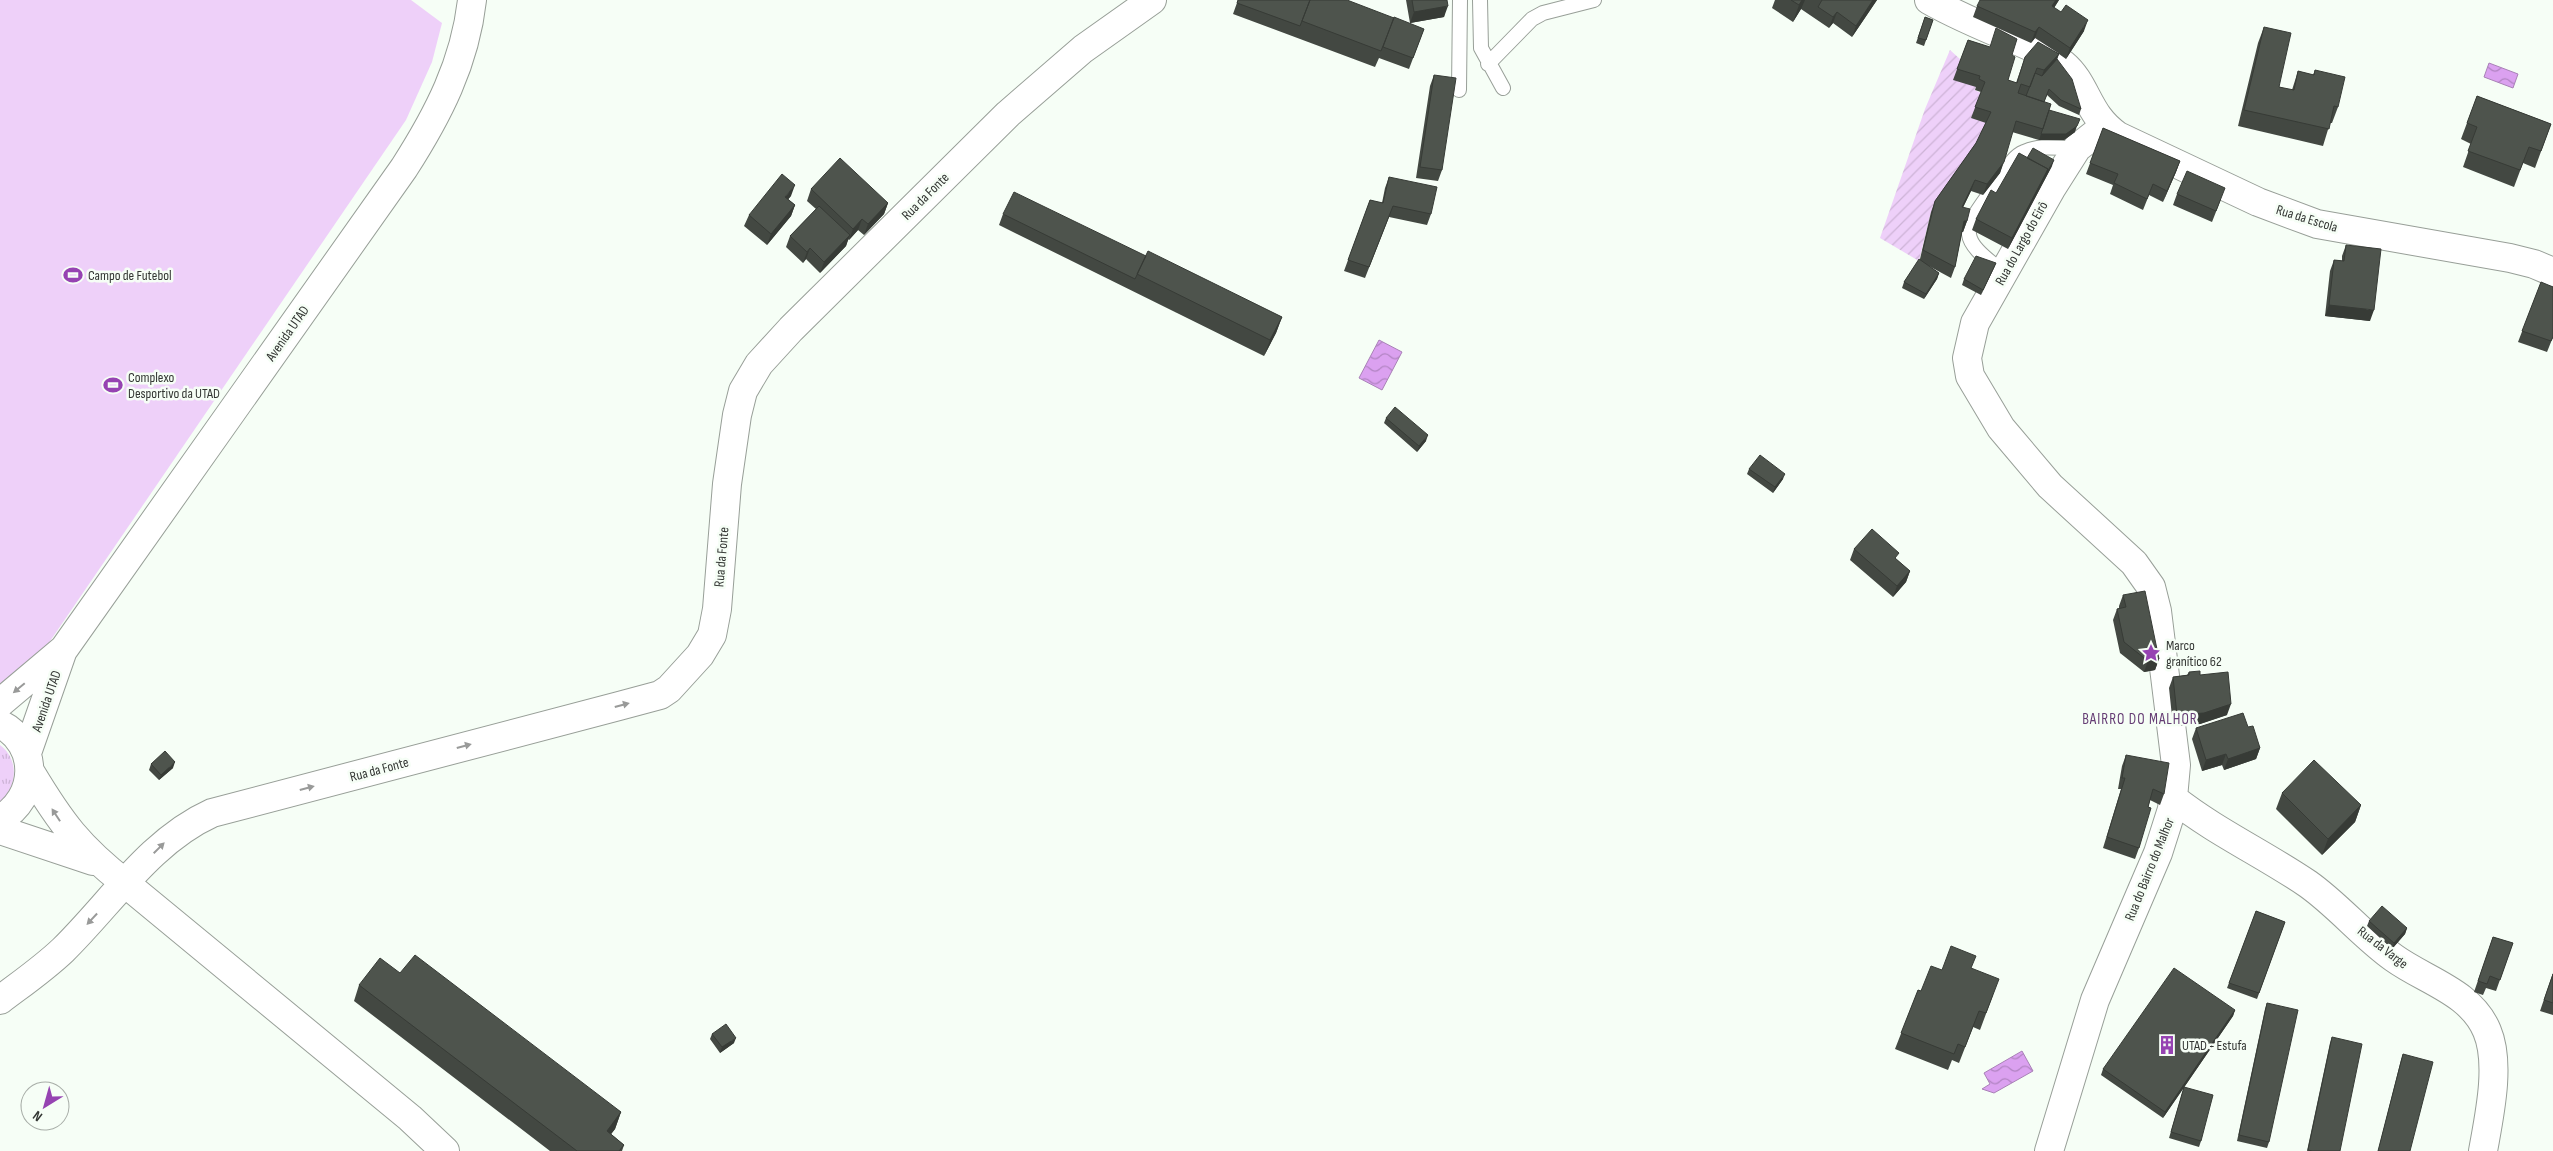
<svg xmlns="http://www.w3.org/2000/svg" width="2553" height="1151" viewBox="0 0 2553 1151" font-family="'Sofia Sans Condensed',sans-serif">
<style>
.grass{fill:url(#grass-tufts)}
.park{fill:#eed0f9}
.garden{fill:url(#garden-furrows)}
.water{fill:url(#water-waves);stroke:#a981b7}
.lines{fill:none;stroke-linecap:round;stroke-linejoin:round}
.service-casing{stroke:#989f98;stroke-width:16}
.minor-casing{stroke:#989f98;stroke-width:30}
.tertiary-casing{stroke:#989f98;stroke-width:30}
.service{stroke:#fff;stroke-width:14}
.minor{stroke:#fff;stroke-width:28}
.tertiary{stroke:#fff;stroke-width:28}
.wall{fill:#434842}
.shaded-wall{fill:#373b36}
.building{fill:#4e544d;stroke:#373b36}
.oneway{fill:#999a99}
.labels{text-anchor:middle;stroke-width:5;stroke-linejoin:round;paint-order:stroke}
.street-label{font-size:14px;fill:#333633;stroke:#f6fef6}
.poi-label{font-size:14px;fill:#333633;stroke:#f6fef6;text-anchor:start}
.neighbourhood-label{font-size:15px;letter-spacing:1px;fill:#653c74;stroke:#f6fef6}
</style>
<defs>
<pattern id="grass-tufts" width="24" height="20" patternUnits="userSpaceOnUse" patternTransform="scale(1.25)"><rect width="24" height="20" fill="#eed0f9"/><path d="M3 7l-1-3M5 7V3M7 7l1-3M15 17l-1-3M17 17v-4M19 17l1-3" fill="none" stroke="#cdb3d6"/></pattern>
<pattern id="garden-furrows" width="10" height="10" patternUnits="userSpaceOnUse" patternTransform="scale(1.25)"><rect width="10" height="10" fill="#eed0f9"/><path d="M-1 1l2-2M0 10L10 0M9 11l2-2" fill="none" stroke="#cdb3d6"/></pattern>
<pattern id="water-waves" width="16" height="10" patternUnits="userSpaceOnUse" patternTransform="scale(1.25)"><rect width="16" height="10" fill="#dba1f0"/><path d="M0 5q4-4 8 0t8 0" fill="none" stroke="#b284c3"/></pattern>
</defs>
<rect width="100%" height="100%" fill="#f6fef6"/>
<path class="grass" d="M0,745C19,759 18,787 0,802Z"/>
<path class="park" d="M0,0H411L442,23L432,62L406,120L44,650L0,690Z"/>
<path class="garden" d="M1950,50L1961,60L1976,87L1975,90L1981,93L1987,123L1972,154L1931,212L1919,261L1880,238L1925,109Z"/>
<path class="water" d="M2489,63L2518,74L2513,88L2484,77Z
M1379,340L1402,352L1382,390L1359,378Z
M2022,1051L2033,1071L1994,1093L1982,1089L1990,1084L1984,1073Z"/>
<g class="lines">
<g class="service-casing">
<path id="service" d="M1480,0L1481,48L1503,88
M1488,64L1532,19L1543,13L1594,0
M1459,90L1460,0
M2002,271C1954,235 1964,230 1995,186C2004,175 2011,157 2024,152C2041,144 2060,149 2077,148"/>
</g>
<g class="minor-casing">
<path id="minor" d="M1929,0C1957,16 1986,28 2015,40C2031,47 2049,53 2063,64C2088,85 2086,114 2118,136L2258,202L2317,224L2510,258L2534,264L2553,272
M2174,799C2216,832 2264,854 2308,884C2339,906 2363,936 2394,958C2426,981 2471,992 2487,1031C2501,1064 2489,1117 2483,1151
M125,883L410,1118L445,1151
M2049,1151L2095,1000L2158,853L2172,809L2176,765L2157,611L2151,587L2134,563L2050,486L2001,428L1970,376L1967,358L1975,323L2051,189L2077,148L2105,126"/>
</g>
<g class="tertiary-casing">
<path id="tertiary" d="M0,703L64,649L404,168C438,115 465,63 472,0
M0,724C40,744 38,798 0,819
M27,753L63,650
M31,773C61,823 79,847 125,883
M0,830L93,861
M0,1000C21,984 43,969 63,950C111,903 150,841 212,813L619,706L660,695L669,689L700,655L712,635L717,609L727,484L737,415L743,391L759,364L791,329L1008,114L1083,49L1152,0"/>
</g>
<use href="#service" class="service"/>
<use href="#minor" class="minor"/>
<use href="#tertiary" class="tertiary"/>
</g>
<path class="wall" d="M1238,0L1424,29L1409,69L1379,58L1375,67L1233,14Z
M1406,0H1447L1444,17L1410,23Z
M1775,0H1877L1852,37L1833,23L1829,28L1801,9L1793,22L1772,8Z
M2059,0L2054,8L2084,31L2066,59L2059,54L2057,59L2081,109L2079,115L2059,106L2047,95L2044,102L2049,110L2075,132L2064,140H2039L2012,132L2000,173L1983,195L1971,191L1963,207L1967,221L1963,232H1962L1955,267L1951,278L1927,265L1939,273L1937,279L1924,299L1902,288L1904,282L1920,259L1931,212L1935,201L1976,143L1986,123L1971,118L1981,92L1975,90L1976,87L1953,80L1968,40L2012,55L2008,80L2016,83L2025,57L2058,53L2035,38L2031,43L1973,17L1977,6Z
M1925,17L1933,20L1924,46L1916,43Z
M2264,27L2279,87L2292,90L2298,71L2313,75L2315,70L2338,107L2332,123H2330L2323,146L2238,126L2258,43Z
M1434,75L1442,170L1438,181L1416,178L1430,86Z
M2477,96L2551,124L2535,168L2523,163L2514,187L2463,167L2471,144L2461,139Z
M2103,128L2180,161L2176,172L2163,202L2149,195L2143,210L2110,194L2113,185L2086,174Z
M2052,166L2008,249L1972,230L1976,219L1996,193Z
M1389,177L1431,214L1427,225L1389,217L1365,278L1344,271L1370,200L1382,203L1385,188Z
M811,189L888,203L884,214L864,235L858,230L849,240L848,239L846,246L820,273L806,259L803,263L786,247L790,236L816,209L807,201Z
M2177,194L2221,199L2212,222L2173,205Z
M791,196L788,199L795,205L791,216L767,245L744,226L749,215Z
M1003,214L1146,256L1282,317L1276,333L1264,356L999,225Z
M2346,245L2370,321L2325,316L2330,271L2334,260L2342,261V256Z
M1996,263L1981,295L1962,285L1964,279Z
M2541,282L2553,337L2547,352L2518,342Z
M1386,418L1426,441L1417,452L1384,423Z
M1749,469L1783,479L1773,493L1747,474Z
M1854,549L1897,560L1910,571L1906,582L1893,597L1850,560Z
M2123,595L2159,659L2155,670L2144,672L2120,653L2113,620L2117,609L2119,608V606Z
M2189,672L2200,675L2227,715L2200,724L2173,726L2169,688L2173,677L2187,675Z
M2248,727L2260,748L2256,759L2224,770L2222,765L2202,771L2192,739L2196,728Z
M2126,755L2164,794L2160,805L2150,800L2139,848L2135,859L2103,848L2121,789H2118L2122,766Z
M151,764L173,768L159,780L149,770Z
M2282,793L2361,805L2355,822L2322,855L2276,809Z
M2256,911L2285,922L2257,999L2227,988Z
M2369,921L2407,928L2405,934L2392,949L2367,926Z
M2493,937L2513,943L2496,991L2486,988L2483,995L2474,992Z
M1971,968L1993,995L1980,1030L1973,1027L1959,1063L1952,1060L1948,1070L1895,1049L1918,990L1921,991L1942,970Z
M400,973L621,1112L615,1129L611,1134L624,1145L622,1151H550L354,1001L359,985Z
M2553,973V1015L2540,1011Z
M2267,1003L2269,1142L2267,1148L2237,1141L2265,1009Z
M2235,1010L2233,1016L2163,1118L2101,1075L2103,1069Z
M712,1034L734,1043L720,1053L710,1039Z
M2332,1037L2340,1151H2307L2330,1043Z
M2403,1054L2410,1151H2378L2401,1060Z
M2184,1087L2201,1141L2199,1147L2169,1138Z"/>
<path class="shaded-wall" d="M1802,0H1805L1801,9L1793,22L1799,5Z
M1873,0H1877L1852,37L1856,26Z
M2056,0H2059L2048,17L2052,6Z
M1448,6L1444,17L1410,23L1414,12Z
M1837,12L1833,23L1829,28L1833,17Z
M2088,20L2084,31L2066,59L2070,48Z
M2039,27L2035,38L2031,43L2035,32Z
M2059,54L2055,65L2040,81L2044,70Z
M2077,126L2075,132L2064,140H2039L2041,134Z
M2054,160L2052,166L2008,249L2012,238L2048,169Z
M2180,161L2176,172L2163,202L2167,191Z
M2004,162L2000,173L1983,195L1987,184Z
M1975,180L1971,191L1958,218L1962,207Z
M795,185L791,196L781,208L785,197Z
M888,203L884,214L864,235L868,224Z
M795,205L791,216L767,245L771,234Z
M862,219L858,230L849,240L853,229Z
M1964,221H1967L1963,232H1960Z
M850,235L846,246L820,273L824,262Z
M810,248L806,259L803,263L807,252Z
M1996,263L1994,268L1981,295L1983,290Z
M1939,273L1937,279L1924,299L1926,294Z
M2329,305L2374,310L2370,321L2325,316Z
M1282,317L1276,333L1264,356L1270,340Z
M1428,435L1426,441L1417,452L1419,446Z
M1785,474L1783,479L1773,493L1775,487Z
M1910,571L1906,582L1893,597L1897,586Z
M2159,659L2155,670L2144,672L2148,661Z
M2231,704L2227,715L2200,724L2173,726L2177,715Z
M2260,748L2256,759L2224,770L2228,759Z
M2226,754L2222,765L2202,771L2206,760Z
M175,762L173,768L159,780L161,775Z
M2361,805L2355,822L2322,855L2328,839Z
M2407,928L2405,934L2392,949L2394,943Z
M2235,1010L2233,1016L2163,1118L2165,1112Z
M736,1038L734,1043L720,1053L722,1047Z
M621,1112L615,1129L601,1147L607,1131Z"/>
<path class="building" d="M1238,0H1310L1300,26L1237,3Z
M1310,0H1347L1394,18L1381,51L1302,21Z
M1412,0H1447L1448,6L1414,12Z
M1791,0H1802L1799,5Z
M1822,0H1873L1856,26L1837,12L1833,17L1818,7Z
M1980,0H2056L2052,6L2061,12L2066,5L2088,20L2070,48L2039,27L2035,32L1977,6Z
M1394,17L1424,29L1413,58L1383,47Z
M1925,17L1933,20L1926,40L1918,38Z
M2264,27L2291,33L2279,87L2294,90L2298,71L2314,75L2315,70L2345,77L2338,107L2334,106L2329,129L2244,110Z
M1996,28L2017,39L2012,55L2015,57L2008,80L2017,83L2025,57L2038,42L2059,54L2044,70L2037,68L2030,87L2021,84L2018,93L2051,104L2043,129L2016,121L2004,162L1987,184L1975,180L1962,207L1970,209L1967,221H1964L1955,267L1923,250L1935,201L1976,143L1991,112L1975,107L1985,82L1979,79L1980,76L1957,69L1968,40L1990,47Z
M2057,59L2072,79L2081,109L2061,100L2049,89L2044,102L2026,96L2035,73L2042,76Z
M1434,75L1456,78L1442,170L1420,167Z
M2477,96L2551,124L2541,151L2529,147L2520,170L2468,151L2477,127L2467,123Z
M2049,110L2080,119L2077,126L2066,134H2041Z
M2103,128L2180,161L2167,191L2153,184L2147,199L2114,183L2118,174L2090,163Z
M2033,148L2054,160L2046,174L2048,169L2027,158Z
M2019,153L2048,169L2012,238L1976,219L1991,190L1996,193Z
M840,158L888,203L868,224L862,219L853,229L811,189Z
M2187,171L2225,188L2216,211L2177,194Z
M782,174L795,185L785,197L795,205L771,234L749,215Z
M1389,177L1437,187L1431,214L1393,206L1369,267L1348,260L1370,200L1383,203Z
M1014,192L1146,256L1135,279L1003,214Z
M819,206L850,235L824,262L810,248L807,252L790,236Z
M2346,245L2381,249L2374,310L2329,305L2334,260L2344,261Z
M1148,251L1282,317L1270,340L1137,274Z
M1976,256L1996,263L1983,290L1964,279Z
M1919,259L1939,273L1926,294L1904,282Z
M2541,282L2553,287V337L2551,341L2522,331Z
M1395,407L1428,435L1419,446L1386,418Z
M1760,455L1785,474L1775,487L1749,469Z
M1872,529L1899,553L1895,558L1910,571L1897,586L1854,549Z
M2145,591L2159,659L2148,661L2124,642L2117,609L2126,607L2123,595Z
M2200,671V675L2228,672L2231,704L2204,713L2177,715L2173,677L2189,675V672Z
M2243,713L2248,727L2253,726L2260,748L2228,759L2226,754L2206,760L2196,728Z
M165,751L175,762L161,775L151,764Z
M2126,755L2169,763L2164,794L2153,789L2148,807L2151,808L2139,848L2107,837L2125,778H2122Z
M2314,760L2361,805L2328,839L2282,793Z
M2382,906L2407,928L2394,943L2369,921Z
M2256,911L2285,922L2259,993L2229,983Z
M2493,937L2513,943L2500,980L2490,976L2487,984L2478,981Z
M1951,946L1976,956L1971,968L1999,979L1986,1013L1979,1011L1965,1047L1958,1044L1954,1054L1901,1033L1918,990L1921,991L1931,966L1942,970Z
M415,955L621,1112L607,1131L624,1145L619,1151H577L359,985L380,958L400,973Z
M2174,968L2235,1010L2165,1112L2103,1069Z
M2553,974V1003L2544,1000Z
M2267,1003L2298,1010L2269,1142L2239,1135Z
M726,1024L736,1038L722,1047L712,1034Z
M2332,1037L2362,1044L2340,1151H2312L2308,1150Z
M2403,1054L2433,1062L2410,1151H2378Z
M2184,1087L2213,1095L2201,1141L2171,1132Z"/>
<defs><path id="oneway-solid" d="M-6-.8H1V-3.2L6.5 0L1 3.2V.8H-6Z" transform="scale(1.25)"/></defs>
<g class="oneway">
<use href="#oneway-solid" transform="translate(19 688) rotate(140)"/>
<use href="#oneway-solid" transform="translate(622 705) rotate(-15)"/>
<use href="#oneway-solid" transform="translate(464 746) rotate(-15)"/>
<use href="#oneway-solid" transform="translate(307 788) rotate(-15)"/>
<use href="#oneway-solid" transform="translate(56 815) rotate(-123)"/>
<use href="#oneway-solid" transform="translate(159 848) rotate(-45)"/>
<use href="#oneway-solid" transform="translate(92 919) rotate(133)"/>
</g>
<defs>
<g id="stadium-bare" transform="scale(1.5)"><path d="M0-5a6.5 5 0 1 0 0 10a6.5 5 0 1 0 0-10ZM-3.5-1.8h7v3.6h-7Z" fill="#9643b2" stroke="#f6fef6" stroke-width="2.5" paint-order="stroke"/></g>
<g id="sight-bare" transform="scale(1.5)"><path d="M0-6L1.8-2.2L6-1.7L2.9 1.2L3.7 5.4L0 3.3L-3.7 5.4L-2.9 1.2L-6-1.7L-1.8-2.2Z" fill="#9643b2" stroke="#f6fef6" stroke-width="2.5" paint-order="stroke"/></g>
<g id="building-bare" transform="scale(1.5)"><path d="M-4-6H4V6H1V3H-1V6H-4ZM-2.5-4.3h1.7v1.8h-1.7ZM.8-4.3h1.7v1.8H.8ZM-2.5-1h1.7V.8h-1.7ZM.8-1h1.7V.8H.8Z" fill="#9643b2" stroke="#f6fef6" stroke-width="2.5" paint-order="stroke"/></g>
</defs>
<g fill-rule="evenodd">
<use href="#stadium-bare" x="73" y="275"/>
<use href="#stadium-bare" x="113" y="385"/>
<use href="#sight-bare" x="2151" y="653"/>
<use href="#building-bare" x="2167" y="1045"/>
</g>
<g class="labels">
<g class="street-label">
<text transform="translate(925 196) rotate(-45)" y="5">Rua da Fonte</text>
<text transform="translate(2307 218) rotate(17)" y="5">Rua da Escola</text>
<text transform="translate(2021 243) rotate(-61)" y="5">Rua do Largo do Eirô</text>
<text transform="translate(287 333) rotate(-55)" y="5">Avenida UTAD</text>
<text transform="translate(721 557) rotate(-85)" y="5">Rua da Fonte</text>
<text transform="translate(46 701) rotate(-71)" y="5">Avenida UTAD</text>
<text transform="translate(379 769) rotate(-15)" y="5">Rua da Fonte</text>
<text transform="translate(2149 869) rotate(-68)" y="5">Rua do Bairro do Malhor</text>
<text transform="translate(2383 947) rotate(38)" y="5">Rua da Varge</text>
</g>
<g class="poi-label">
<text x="88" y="280">Campo de Futebol</text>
<text x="128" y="382">Complexo<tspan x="128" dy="16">Desportivo da UTAD</tspan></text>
<text x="2166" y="650">Marco<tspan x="2166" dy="16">granítico 62</tspan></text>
<text x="2182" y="1050">UTAD - Estufa</text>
</g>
<g class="neighbourhood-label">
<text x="2140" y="724">BAIRRO DO MALHOR</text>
</g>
</g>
<g transform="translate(45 1106) rotate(217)"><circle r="24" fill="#f6fef6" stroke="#a8aea8"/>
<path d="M0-4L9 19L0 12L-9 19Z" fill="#9643b2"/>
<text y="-8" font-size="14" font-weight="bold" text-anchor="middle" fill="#333633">N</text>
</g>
</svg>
